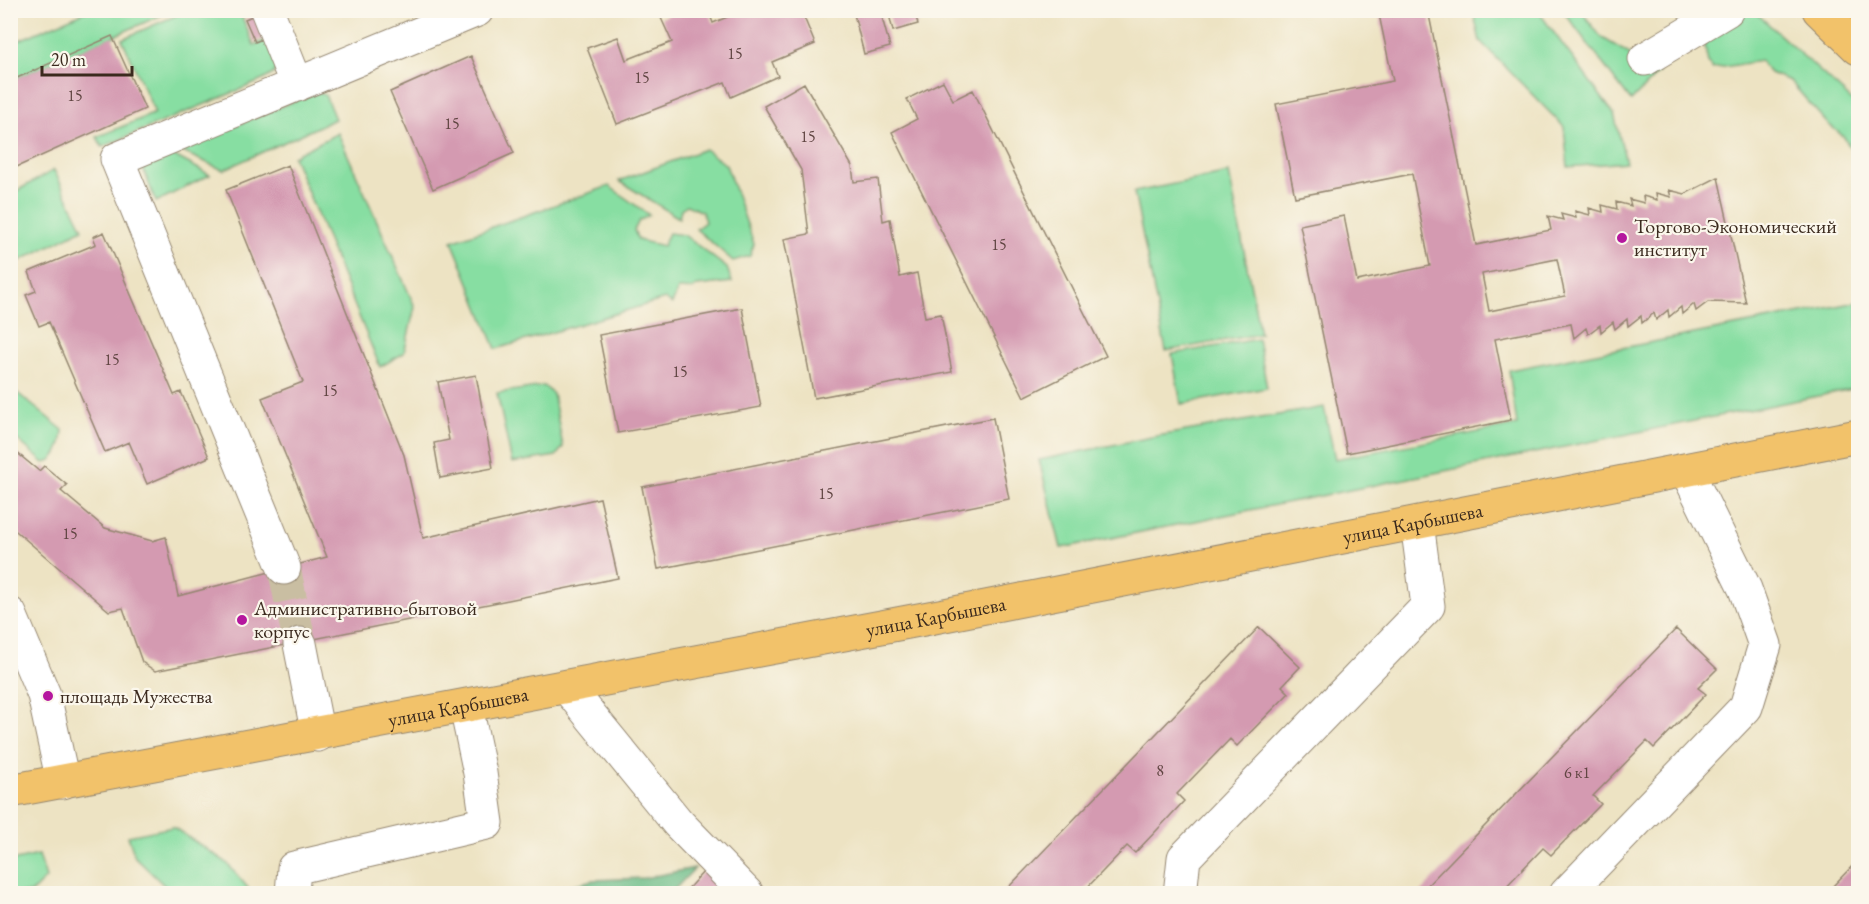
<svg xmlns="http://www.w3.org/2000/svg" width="1869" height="904" viewBox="0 0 1869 904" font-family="'EB Garamond',serif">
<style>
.green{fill:#87dea2;stroke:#618460;stroke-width:1.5}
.forest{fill:#6dbd88;stroke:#547453;stroke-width:1.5}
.building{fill:#d49ab1;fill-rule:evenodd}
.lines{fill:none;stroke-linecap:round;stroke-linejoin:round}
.minor-tunnel{stroke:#c9bea2;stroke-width:33;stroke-dasharray:33 16;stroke-linecap:butt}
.minor-casing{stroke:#948670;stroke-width:35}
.major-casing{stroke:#948670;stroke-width:35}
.minor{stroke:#fff;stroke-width:33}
.major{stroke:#f2c26a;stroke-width:33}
.poi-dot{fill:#b5179e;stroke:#fbf7ec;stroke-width:2}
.labels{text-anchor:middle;stroke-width:4.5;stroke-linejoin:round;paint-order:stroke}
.number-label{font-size:16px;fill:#614643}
.poi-label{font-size:20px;fill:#3b2a1e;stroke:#fbf7ec;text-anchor:start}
.street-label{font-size:20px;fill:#3b2a1e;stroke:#fbf7ec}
</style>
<rect width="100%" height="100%" fill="#fbf7ec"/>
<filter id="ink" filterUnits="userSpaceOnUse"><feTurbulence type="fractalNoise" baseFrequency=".0167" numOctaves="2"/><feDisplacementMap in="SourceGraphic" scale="12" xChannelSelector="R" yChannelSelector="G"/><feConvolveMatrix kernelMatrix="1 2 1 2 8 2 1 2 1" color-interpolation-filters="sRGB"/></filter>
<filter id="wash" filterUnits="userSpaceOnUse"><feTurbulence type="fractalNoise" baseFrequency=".008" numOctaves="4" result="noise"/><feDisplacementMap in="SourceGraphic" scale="24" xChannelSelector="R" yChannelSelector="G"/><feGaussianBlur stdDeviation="1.35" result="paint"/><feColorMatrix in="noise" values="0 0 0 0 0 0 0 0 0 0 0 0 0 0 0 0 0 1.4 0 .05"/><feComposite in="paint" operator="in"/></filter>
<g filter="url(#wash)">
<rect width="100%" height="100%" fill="#ede3c3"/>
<path class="green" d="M87,11H171L11,81L10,44Z
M186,11H254L242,17L254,45L270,38L279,65L273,74L263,80L102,147L97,137L155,113L122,39Z
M1473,11H1538L1614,114L1626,162L1568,167L1564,127L1480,41Z
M1563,11H1581L1601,37L1659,72L1631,101Z
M1744,11H1754L1858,106V161L1844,137L1826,122L1790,81L1770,73L1760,61L1712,69L1708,63L1704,41Z
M318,91L325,95L335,119L223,170L178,150Z
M338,133L415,307L404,353L380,367L293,156Z
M705,149L726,165L754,244L750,256L733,261L696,229L705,222L702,212L687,205L681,209L679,218L619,181Z
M171,154L210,175L156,202L142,166Z
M54,170L83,229L15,263L11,287V194Z
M1229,173L1260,334L1166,351L1134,192Z
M609,186L649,215L639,221L634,230L638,240L663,246L669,233L684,235L727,268L732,282L697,286L693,289H678L672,304L665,299L496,349L452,241Z
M1858,302V388L1061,548L1039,460L1152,437L1324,407L1335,459L1517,425L1509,370Z
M1258,339L1267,388L1181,404L1172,354Z
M544,386L553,394L563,447L556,456L512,463L497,393Z
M10,387L63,430C62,443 59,460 44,463L11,434Z
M173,827L226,862L248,888L246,893H172L135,857L128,836Z
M39,855L46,878L31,893H11V861Z"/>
<path class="forest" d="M695,868L671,893H541L593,880L644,878Z"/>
<g id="blocks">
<path class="building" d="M680,10H708L713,23L744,10H801L815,44L772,62L778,76L731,97L725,82L617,124L587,48L618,37L626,60L672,42L661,18Z
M853,10H880L890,47L864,54Z
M888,10H914L918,24L893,31Z
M1378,10H1428L1476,245L1551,230L1548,216L1563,220L1561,214L1576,218L1575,211L1590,215L1589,208L1603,212L1602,205L1617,209L1616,202L1631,206L1629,199L1644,203L1643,196L1657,200L1656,193L1671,197L1669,190L1685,194L1718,177L1746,303L1708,302L1696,311L1694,304L1682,314L1681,307L1669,317L1668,310L1656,320L1654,313L1642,323L1641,316L1628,326L1627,319L1615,329L1613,322L1601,332L1600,325L1588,334L1586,328L1574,338L1571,324L1495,339L1511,420L1347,453L1300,225L1344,216L1357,281L1430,266L1412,174L1295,197L1276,104L1393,81ZM1557,259L1565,296L1489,311L1482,274Z
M257,14L267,37L255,42L245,19Z
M112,36L145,109L10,170V81Z
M471,56L514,153L433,189L390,92Z
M943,81L953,100L973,90L1106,356L1024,397L892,132L917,119L907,99Z
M804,83L852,166L854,182L878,179L883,221L890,219L900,277L917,273L925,317L941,314L952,372L814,398L784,239L809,234L801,170L764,106Z
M288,165L404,455L423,538L600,498L618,578L155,671L142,662L123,608L109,611L10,526V447L39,471L44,466L67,485L61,491L105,528L152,541L166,537L178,596L327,557L262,398L303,382L226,190Z
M104,232L174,395L181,392L209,457L147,484L129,442L105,452L49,322L39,326L26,295L36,291L29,272L96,244L93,237Z
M742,308L761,407L618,433L599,335Z
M476,375L493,468L440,478L434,443L449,440L438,382Z
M993,418L1009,499L658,569L642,487Z
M1259,627L1300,667L1282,686L1289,693L1237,746L1230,739L1177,794L1184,801L1157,830L1135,853L1127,846L1081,894H1002Z
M1676,629L1717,669L1698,688L1706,694L1654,748L1647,741L1593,796L1601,804L1551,855L1543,848L1499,894H1419Z
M1858,860V894H1826L1833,886Z
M704,871L728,894H683Z"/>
</g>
</g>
<g filter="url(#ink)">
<use href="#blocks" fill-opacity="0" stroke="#948670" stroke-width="1.5"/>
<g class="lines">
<path class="minor-tunnel" d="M284,568L300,644"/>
<g class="minor-casing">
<path id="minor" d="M267,10L297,85
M1645,59L1727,10
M284,568L117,159L477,10
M10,614L44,695L63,782
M300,644L318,735
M567,687L678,823L747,894
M292,894L294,868L487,823L480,773L466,707
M1180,894L1184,858L1428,606L1417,523
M1566,894L1746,707L1765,645L1745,589L1687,471"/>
</g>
<g class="major-casing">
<g id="major">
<path d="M1819,10L1858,48"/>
<path id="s1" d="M10,791L924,619L1858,436"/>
</g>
</g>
<use href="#minor" class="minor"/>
<use href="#major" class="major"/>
</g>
</g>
<g class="poi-dot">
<circle cx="1622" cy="238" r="6"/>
<circle cx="242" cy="620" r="6"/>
<circle cx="48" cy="696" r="6"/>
</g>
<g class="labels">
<g class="number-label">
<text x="735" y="59">15</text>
<text x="642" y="83">15</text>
<text x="75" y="101">15</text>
<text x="452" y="129">15</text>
<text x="808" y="142">15</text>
<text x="999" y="250">15</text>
<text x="112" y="365">15</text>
<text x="680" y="377">15</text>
<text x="330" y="396">15</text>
<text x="826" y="499">15</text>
<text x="70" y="539">15</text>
<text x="1160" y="776">8</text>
<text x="1577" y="778">6 к1</text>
</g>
<g class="poi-label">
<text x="1634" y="233">Торгово-Экономический<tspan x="1634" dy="23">институт</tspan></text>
<text x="254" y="615">Административно-бытовой<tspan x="254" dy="23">корпус</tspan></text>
<text x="60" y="703">площадь Мужества</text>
</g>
<g class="street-label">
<text dy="7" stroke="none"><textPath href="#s1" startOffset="1428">улица Карбышева</textPath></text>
<text dy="7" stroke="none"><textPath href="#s1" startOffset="942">улица Карбышева</textPath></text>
<text dy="7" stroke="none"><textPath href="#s1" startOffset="456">улица Карбышева</textPath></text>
</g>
</g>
<rect width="1869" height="904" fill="none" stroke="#fbf7ec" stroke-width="36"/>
<path d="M42 66v9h90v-9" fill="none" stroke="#3b2a1e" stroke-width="3"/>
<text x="51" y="66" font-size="18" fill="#3b2a1e" stroke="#fbf7ec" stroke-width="4.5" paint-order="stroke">20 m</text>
</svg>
